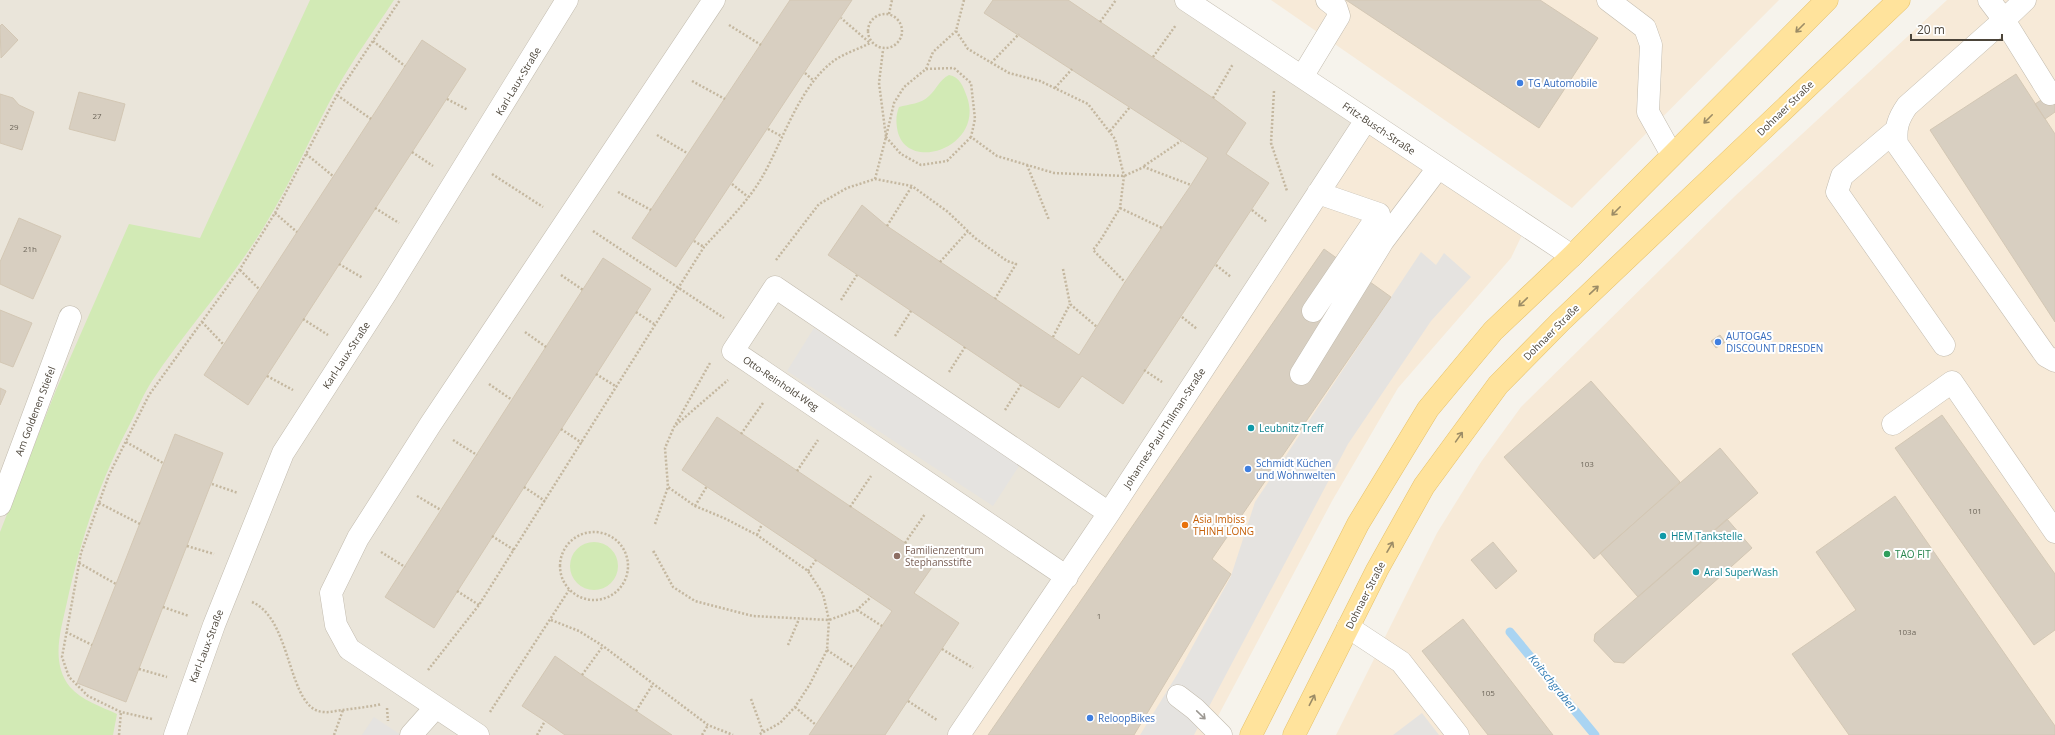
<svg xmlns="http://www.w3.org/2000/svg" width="2055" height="735" viewBox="0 0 2055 735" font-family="'Open Sans',sans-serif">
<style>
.residential{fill:#eae5da}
.commercial{fill:#f7ead8}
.green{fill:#d2eab5}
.parking{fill:#e5e3e0}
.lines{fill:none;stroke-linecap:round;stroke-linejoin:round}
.stream{stroke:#a9d4f2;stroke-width:9}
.building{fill:#d8cfc1;stroke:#d3c7b4}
.minor-casing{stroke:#c2bbae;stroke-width:23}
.major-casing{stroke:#e6c16a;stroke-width:23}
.path{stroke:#c4b79f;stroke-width:2.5;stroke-dasharray:2 2;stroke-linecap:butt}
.minor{stroke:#fff;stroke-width:22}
.major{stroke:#ffe39c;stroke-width:22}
.oneway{stroke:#9c8c66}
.oneway2{stroke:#9c9892}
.shop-dot{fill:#3f7fe0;stroke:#fff;stroke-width:1.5}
.culture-dot{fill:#0f9aa8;stroke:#fff;stroke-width:1.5}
.food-dot{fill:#e8710a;stroke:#fff;stroke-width:1.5}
.leisure-dot{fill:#2e9e5b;stroke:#fff;stroke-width:1.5}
.education-dot{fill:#8d6e63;stroke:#fff;stroke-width:1.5}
.labels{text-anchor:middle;stroke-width:4;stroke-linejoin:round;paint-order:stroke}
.number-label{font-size:8px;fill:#6e675b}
.street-label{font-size:10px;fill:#4b4439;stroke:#fff}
.shop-label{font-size:10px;fill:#366cbe;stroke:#fff;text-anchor:start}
.culture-label{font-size:10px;fill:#0d838f;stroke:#fff;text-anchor:start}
.food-label{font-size:10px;fill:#c56008;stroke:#fff;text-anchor:start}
.education-label{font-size:10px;fill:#785e54;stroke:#fff;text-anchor:start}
.leisure-label{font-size:10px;fill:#27864d;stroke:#fff;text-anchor:start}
.water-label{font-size:11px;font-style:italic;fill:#2e7ab2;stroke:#fff}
</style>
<rect width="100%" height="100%" fill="#f6f3ec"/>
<path class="residential" d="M0,0H1186L1366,120L959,735H0Z"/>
<path class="commercial" d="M1271,0H1779L1572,208Z
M1947,0H2055V735H1336L1437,533L1481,462L1521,407L1735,196Z
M1366,120L1522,235L1511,258L1398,388L1332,501L1208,735H959Z"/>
<path class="green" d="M310,0H394C375,29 354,58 337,88C312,133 292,181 265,225C232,280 188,327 152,381C144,393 138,408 131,422C100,480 81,538 67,602C61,630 50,662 70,687C81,700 102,707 117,714L113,735H0V532L56,390L129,224L200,238Z
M949,75C960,77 963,86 967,97C985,148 904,175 897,128C896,120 896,115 899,107C909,104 921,104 929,96C937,89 939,80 949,75Z
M570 566a24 24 0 1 1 48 0a24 24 0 1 1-48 0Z"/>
<path class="parking" d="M1421,252L1436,265L1444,253L1471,277L1431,321L1348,444L1194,735H1140L1178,673L1231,576L1255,502Z
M814,328L1021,463L993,506L787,371Z
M1422,713L1439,735H1393Z
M374,717L401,735H362Z"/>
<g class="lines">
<path class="stream" d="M1510,632L1595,735"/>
</g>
<path class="building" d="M790,0H852L676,267L632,238Z
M993,0H1068L1213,98L1246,123L1226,154L1269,183L1123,404L1082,376L1059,408L1021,385L828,255L862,205L887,226L1079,355L1125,282L1191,185L1208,158L984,13Z
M1346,0H1540L1598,38L1539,128Z
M2,24L18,40L1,58L0,26Z
M422,40L466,69L248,405L204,375Z
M2016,74L2055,134V322L1930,130Z
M2055,91V112L2045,119L2035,104Z
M79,92L125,104L115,141L69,129Z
M0,94L13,98L19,105L34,112L22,150L0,143Z
M19,218L61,236L33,299L0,284V262Z
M1324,249L1391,297L1212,559L1231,574L1134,735H988Z
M603,258L651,289L434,628L385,597Z
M0,310L32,323L13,367L0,362Z
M1720,335L1725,342L1716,348L1711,341Z
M1591,381L1680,482L1594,559L1504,457Z
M0,388L6,391L0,405Z
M1942,415L2055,574V630L2034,645L1895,448Z
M717,417L935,563L914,593L959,623L885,735H809L892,611L682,470Z
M175,434L223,453L126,702L77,683Z
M1720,448L1758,493L1638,597L1600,553Z
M1895,496L2055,726V735H1849L1792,654L1856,610L1816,552Z
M1727,519L1752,548L1624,663L1614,662L1594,641L1595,634Z
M1493,542L1517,571L1496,589L1471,560Z
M1463,619L1553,735H1488L1422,651Z
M555,656L582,675L672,735H565L545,721L522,706Z"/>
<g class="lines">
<g class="minor-casing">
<path id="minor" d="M1186,0L1572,256
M1608,0L1645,28L1651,45L1648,112L1672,155
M1989,0L2004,20L1907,106C1898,119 1895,128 1897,144L2046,356L2055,361
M2025,0L2004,20L2050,94
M1302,77L1339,16L1336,7L1327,0
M1895,131L1842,176L1837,192L1944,345
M1313,311L1379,214L1318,193
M1301,374L1383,241L1438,168
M1893,424L1952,382L2055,532
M0,505L70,317
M1067,577L733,351L775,287L1109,513
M1348,627L1401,662L1458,735
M1178,696L1195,709L1221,735
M175,735L214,625L283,453L386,293L567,0
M411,735L436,707
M478,735L349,649L336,625L331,593L358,538L430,425L714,0
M959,735L1109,513L1366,120"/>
</g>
<g class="major-casing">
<path id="major" d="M1251,735L1358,524L1428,409L1493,331L1572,256L1827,0
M1294,735L1377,570L1424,486L1498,385L1561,321L1899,0"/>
</g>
<path class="path" d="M964,0L956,31L968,49L1009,73L1040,81L1088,104L1115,139L1124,176L1120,208L1100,241L1093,250L1125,282
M868 31a17 17 0 1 1 34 0a17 17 0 1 1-34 0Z
M889,14L892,0
M1100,22L1116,0
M729,25L761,45
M373,41L405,66
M1153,57L1176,25
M991,63L1019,34
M926,69L933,52L956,31
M805,73L814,81
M692,81L725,99
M1055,88L1072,69
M1274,91L1271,143L1287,191
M337,95L371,119
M1213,98L1233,64
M447,99L468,110
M768,129L781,136
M1110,131L1130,107
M657,135L687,153
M971,137L947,161L921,165L901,154L886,137L894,103L904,87L926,69L954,68L971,83L975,119L971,137L997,156L1054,173L1124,176L1144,167L1191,185
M412,152L433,166
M306,154L333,176
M1027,165L1049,220
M1144,166L1181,141
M492,174L543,207
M875,179L886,137L879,83L883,50
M732,184L748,197
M618,192L651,210
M375,208L399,223
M1120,208L1162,228
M1252,210L1267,222
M275,213L297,232
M887,226L912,186
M593,231L724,318
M694,241L704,247
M776,260L819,204L847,188L875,179L912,186L948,212L975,238L1007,261L1016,264L995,299
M940,262L968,231
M339,264L363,278
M1216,265L1231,277
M1063,269L1070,304L1097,327
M240,270L259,289
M561,275L583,290
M841,300L857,275
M636,312L654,324
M1182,317L1197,329
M303,319L328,335
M202,322L223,344
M525,332L546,347
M895,336L911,311
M1053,337L1070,304
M710,363L674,427L665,448L668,487L695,506L724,518L757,535L808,571L823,594L829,620L827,650L810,684L795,707L780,723L758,735
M1144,370L1162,382
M949,372L965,347
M596,374L617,387
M267,376L293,390
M489,384L512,400
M1005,410L1021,385
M676,425L728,380
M561,429L582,443
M741,434L763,403
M453,440L477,455
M126,442L163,463
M797,471L818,440
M212,484L238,493
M524,487L545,501
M417,496L441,510
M99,503L140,524
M695,506L707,486
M850,507L871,476
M655,524L668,487
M560 566a34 34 0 1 1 68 0a34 34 0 1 1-68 0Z
M757,535L762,524
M492,536L514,550
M905,543L925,514
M187,546L214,554
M381,552L405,567
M654,553L653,550L673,587L695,601L753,616L829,620L857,610L871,597
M79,563L116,584
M808,571L816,560
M457,591L479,605
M252,602C293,619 287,711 324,712C330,713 337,710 343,710C356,708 369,707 382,704
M163,607L189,616
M857,610L882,626
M551,620L579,631L603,646L708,725L733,735
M66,632L92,645
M788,645L799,619
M942,649L973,668
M827,650L854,668
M139,669L167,677
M428,670L479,605L704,247C723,226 746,204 761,179C782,144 799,85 835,60C845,53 859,49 870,43L841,18
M582,675L603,646
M751,699L763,732
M908,701L937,720
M795,707L816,725
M387,708L388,721
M636,711L653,684
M490,712L569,590
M152,719L121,712L88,696L69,677L62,657L81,553L109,475L149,395L240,269L275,213L337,95L400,0
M119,735L121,712
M334,735L343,710
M537,735L545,721
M702,735L708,725"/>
<use href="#minor" class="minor"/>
<use href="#major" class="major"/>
</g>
<defs><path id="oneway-shaft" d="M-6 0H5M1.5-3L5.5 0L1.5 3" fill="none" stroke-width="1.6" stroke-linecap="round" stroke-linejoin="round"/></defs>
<g class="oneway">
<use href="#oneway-shaft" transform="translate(1800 28) rotate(135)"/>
<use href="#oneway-shaft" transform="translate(1708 119) rotate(135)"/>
<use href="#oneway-shaft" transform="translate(1616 211) rotate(135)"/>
<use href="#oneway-shaft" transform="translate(1594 290) rotate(-43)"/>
<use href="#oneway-shaft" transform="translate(1523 302) rotate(136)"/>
<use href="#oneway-shaft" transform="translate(1459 437) rotate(-55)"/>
<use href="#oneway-shaft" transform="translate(1390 547) rotate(-60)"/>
<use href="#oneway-shaft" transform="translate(1312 700) rotate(-63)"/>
</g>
<use class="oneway2" href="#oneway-shaft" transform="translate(1201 715) rotate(44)"/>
<g class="shop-dot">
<circle cx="1520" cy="83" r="4"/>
<circle cx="1718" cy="342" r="4"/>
<circle cx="1248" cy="469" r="4"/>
<circle cx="1090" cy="718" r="4"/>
</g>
<g class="culture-dot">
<circle cx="1251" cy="428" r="4"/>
<circle cx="1663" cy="536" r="4"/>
<circle cx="1696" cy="572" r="4"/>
</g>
<circle class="food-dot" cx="1185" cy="525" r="4"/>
<circle class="leisure-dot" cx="1887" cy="554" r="4"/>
<circle class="education-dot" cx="897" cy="556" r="4"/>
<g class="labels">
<g class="number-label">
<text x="97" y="119">27</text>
<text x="14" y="130">29</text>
<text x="30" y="252">21h</text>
<text x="1587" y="467">103</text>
<text x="1975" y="514">101</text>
<text x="1099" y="619">1</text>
<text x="1907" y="635">103a</text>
<text x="1488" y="696">105</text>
</g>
<g class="street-label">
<text transform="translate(518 81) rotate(-59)" y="4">Karl-Laux-Straße</text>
<text transform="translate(1785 108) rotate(-44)" y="4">Dohnaer Straße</text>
<text transform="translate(1379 128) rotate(34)" y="4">Fritz-Busch-Straße</text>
<text transform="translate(1551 332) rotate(-45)" y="4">Dohnaer Straße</text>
<text transform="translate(346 355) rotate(-57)" y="4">Karl-Laux-Straße</text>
<text transform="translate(781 383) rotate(34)" y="4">Otto-Reinhold-Weg</text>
<text transform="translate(35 411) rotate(-69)" y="4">Am Goldenen Stiefel</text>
<text transform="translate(1164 428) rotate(-57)" y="4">Johannes-Paul-Thilman-Straße</text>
<text transform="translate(1365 595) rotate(-63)" y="4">Dohnaer Straße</text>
<text transform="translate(206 646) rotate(-69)" y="4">Karl-Laux-Straße</text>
</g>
<g class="shop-label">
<text x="1528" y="87">TG Automobile</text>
<text x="1726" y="340">AUTOGAS<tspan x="1726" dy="12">DISCOUNT DRESDEN</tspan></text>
<text x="1256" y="467">Schmidt Küchen<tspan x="1256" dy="12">und Wohnwelten</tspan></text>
<text x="1098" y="722">ReloopBikes</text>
</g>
<g class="culture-label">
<text x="1259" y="432">Leubnitz Treff</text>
<text x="1671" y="540">HEM Tankstelle</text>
<text x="1704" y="576">Aral SuperWash</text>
</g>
<g class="food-label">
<text x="1193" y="523">Asia Imbiss<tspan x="1193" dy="12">THINH LONG</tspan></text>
</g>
<g class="education-label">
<text x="905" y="554">Familienzentrum<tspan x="905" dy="12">Stephansstifte</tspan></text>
</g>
<g class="leisure-label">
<text x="1895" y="558">TAO FIT</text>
</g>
<g class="water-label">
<text transform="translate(1553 683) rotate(51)" y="4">Koitschgraben</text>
</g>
</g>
<path d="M1911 34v6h91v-6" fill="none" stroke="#4b4439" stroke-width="2"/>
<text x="1917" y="34" font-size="12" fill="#4b4439" stroke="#ffffff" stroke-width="3" paint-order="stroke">20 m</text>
</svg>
